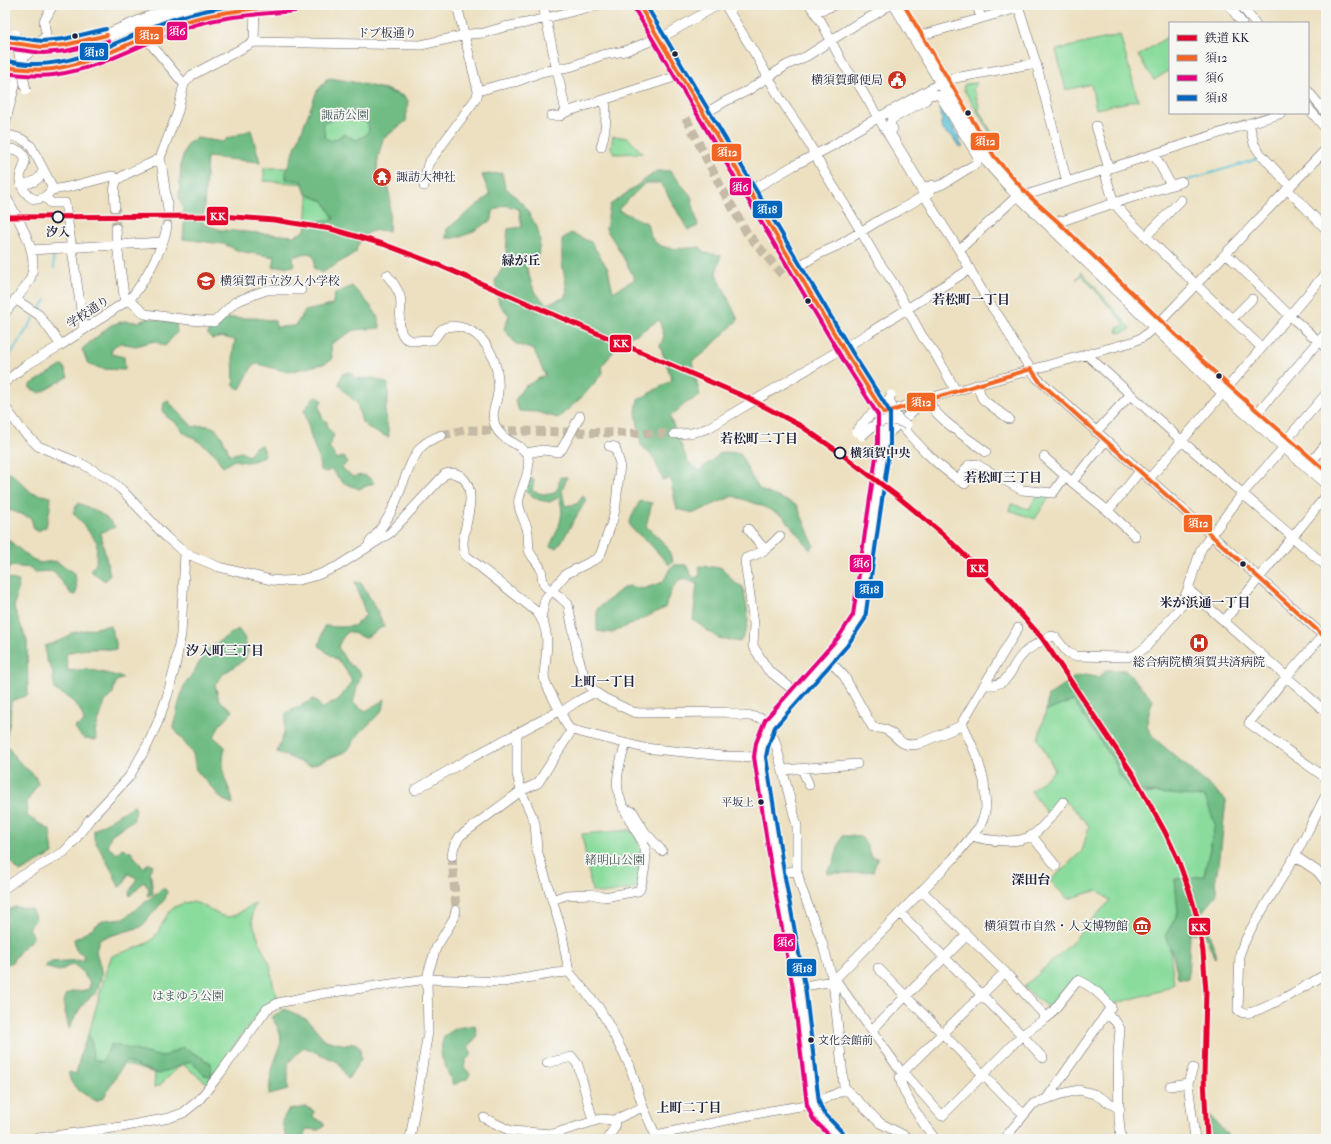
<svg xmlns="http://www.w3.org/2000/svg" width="1331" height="1144" viewBox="0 0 1331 1144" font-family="'IM FELL French Canon','Noto Serif JP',serif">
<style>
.green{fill:#8adc9c;stroke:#567f6c}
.forest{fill:#6fbc84;stroke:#486f60;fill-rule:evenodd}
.water{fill:#5bc1d8;stroke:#3e728a}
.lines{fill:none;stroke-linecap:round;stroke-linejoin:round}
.stream{stroke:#5bc1d8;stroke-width:2}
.minor-tunnel{stroke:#c4baa5;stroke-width:9;stroke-dasharray:9 4.5;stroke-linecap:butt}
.minor-casing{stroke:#69646a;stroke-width:10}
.major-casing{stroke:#69646a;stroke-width:12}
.highway-casing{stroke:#69646a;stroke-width:14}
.minor{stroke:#fff;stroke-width:9}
.major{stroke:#fff;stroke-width:11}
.highway{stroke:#fff;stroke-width:13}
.minor-bridge-casing{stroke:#69646a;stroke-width:10;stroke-linecap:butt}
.minor-bridge{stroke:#fff;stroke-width:9}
.bus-1-casing{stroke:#f6f6f2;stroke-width:7}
.bus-2-casing{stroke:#f6f6f2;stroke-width:7}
.bus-3-casing{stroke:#f6f6f2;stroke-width:7}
.bus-1{stroke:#f26522;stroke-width:4}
.bus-2{stroke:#e5007d;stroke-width:4}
.bus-3{stroke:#0065bd;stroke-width:4}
.rail-1-casing{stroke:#f6f6f2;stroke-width:8}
.rail-1{stroke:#e4002b;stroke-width:5}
.bus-dot{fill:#22223b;stroke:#f6f6f2;stroke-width:1.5}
.stop-dot{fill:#f6f6f2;stroke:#22223b;stroke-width:2}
.labels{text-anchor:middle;stroke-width:3.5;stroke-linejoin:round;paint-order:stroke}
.bus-label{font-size:11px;fill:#22223b;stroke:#f6f6f2;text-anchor:end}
.street-label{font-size:12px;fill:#22223b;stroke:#f6f6f2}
.poi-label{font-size:12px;fill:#22223b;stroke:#f6f6f2;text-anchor:end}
.park-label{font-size:12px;fill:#415a58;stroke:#f6f6f2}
.stop-label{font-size:12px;font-weight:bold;fill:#22223b;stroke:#f6f6f2}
.neighbourhood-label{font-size:13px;font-weight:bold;fill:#22223b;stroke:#f6f6f2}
.line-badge{stroke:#f6f6f2;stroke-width:1.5}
.badge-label{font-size:11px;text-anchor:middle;font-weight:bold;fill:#fff}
</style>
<rect width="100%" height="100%" fill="#f6f6f2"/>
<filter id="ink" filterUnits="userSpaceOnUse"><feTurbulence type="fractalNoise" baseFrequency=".025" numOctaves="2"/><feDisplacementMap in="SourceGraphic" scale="8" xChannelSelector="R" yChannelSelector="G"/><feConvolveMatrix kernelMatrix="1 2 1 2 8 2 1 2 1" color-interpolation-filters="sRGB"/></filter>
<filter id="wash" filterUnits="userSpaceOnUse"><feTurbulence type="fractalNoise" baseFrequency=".012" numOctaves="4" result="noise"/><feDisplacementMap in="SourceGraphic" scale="16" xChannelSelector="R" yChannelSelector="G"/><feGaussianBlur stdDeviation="0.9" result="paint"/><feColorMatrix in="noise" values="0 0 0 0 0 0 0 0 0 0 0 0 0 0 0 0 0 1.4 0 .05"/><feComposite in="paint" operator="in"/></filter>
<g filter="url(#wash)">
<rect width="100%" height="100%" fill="#ece0c0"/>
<path class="green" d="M1120,35L1138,100L1096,109L1091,84L1066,90L1056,50Z
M1170,35V70L1154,80L1138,56Z
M326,79L385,89L404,96L403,118L344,151L388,199L305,245L309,184L264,181V168H288Z
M977,83L973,90L977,96L976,97L980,108L978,109L992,133L991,134L963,88L965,84Z
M613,136L628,138L642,153L614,154L611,147Z
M1082,272L1131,329L1130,330L1118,333L1117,328L1125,325L1082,275L1076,280Z
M1037,496L1049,497L1035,519L1009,510L1011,504L1029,509Z
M1075,693L1114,753L1119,774L1135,794L1197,792L1218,805L1212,880L1168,934L1174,984L1160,991L1110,1005L1078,980L1053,1012L1024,987L1075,940L1081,931L1110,901L1098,890L1068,899L1050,881L1082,851L1089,826L1078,813L1063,800L1049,816L1031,791L1055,770L1038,739L1046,711Z
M631,830C647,855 643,858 638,886L634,889L603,894L592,891L582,834Z
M189,902C204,901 219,921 233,916C241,913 248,906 256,903L252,912V921L264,953L270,964L273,984L278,998L277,1000L260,1011L207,1083L182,1064L160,1085L154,1088L155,1073L121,1063L99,1095L84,1051L107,968L112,956C122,952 147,946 153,939C167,922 163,907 189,902Z"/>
<path class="forest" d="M329,78C356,82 383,87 408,100L406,121L383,139L378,158L376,184L388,187L390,198L389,231C375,230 370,229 361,240C358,245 356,247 356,252L322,273L314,268L315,259L312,254L306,253L293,257L294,266L273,267L275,257L239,251L224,244L183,239L184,228L183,208L179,198L181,162L187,144L197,138L223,142L226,139L251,130L260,162L207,157L203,224L221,230L294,236L303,232L310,222L334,219L324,201L306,194L302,181L286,179V172L317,91ZM354,116L368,123L369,130L366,135L356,140L344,134L332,141L325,138L323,122Z
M657,171H670L691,196L698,226L688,230L661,183H645L618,210L647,223C648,227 649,234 652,238C661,253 686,248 700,247L704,253L721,255L716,273L738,320L703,354L692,361L700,396L686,403L670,417L688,462L699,471L722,452L740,453L751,476L760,490L797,505L814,546L810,550L783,516L760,505L733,496L694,513L677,509L670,478L663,480L654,458L641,445L636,412L638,400L672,380L660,346L664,336L659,320L637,334L624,338L602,366L603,373L583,396L558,418L537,412L519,411L515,400L524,387L545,375L534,350L516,344L504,329L509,315L499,304L495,281L505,264L508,229L522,227L519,209L504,205L493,211L492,220C477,228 464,240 446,238L447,229L490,195L482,175L502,173L505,187L523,204L537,227L540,239L538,257L525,263L534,291L546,304L564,298L567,291L562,262V239L571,233L591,242L608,269L613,292L635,279L617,246L606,229L610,205Z
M352,286C361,296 381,313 380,328L354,330L331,344L332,360L323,364L288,372L258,364L253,365L240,389L234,386L233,352L235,340L223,337L212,339L208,335L209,325L223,318H256L275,321L276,327L295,326L305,311L332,305L335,294Z
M149,318L176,323L177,332L165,346L154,341L136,346L120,343L113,347L111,354L124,357L125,370L103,369L88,364L82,349L111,325L125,321L138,322Z
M63,365L68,377L40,393L30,388V385Z
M350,372L356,379L374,378L388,384V398L385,412L389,436L388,437L369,429L362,422L357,403L343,390L339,384L342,374Z
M317,396L322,400L319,406L322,417L327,422V427L334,435L329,446L336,459L344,457L347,462L342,468L353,477C364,474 367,474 374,483L359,489L342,482L331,469L327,472L320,470L319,459L312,440L304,410L314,397Z
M168,401L193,427C219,421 221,435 230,455L241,452L249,456L255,447L262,445L264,450V456C251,463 248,463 234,460L223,467L214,453L197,440L183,432L176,423L167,417L163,410L164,402Z
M5,472H10L32,493L51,497L50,508L46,527L38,531L34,529L31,518L10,510L5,517Z
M560,477H567L562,491L565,506L577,504L583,496L586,500L562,541L556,548L550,546C558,528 566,516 559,497L550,502L539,500L526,492L529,478L534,480L532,491C549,496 558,498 560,477Z
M640,501L652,503L646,526L666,545L673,561L669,565L649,543L631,528L629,522Z
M78,503C92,509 106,514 115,527L100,533C104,547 106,560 110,575L105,581L92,572V569L96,564L97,542L73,512Z
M5,529V537L29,557L40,563L55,561L75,573L77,590L75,595L71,594L54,571L34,572L31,568L9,566L6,578L19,581L14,608L27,641L28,695L11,701L10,722L5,740V663L6,655L5,653Z
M675,565H686L693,578L700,576L699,566L722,568L735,583L743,587C747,610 753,622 740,642L718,638L693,620L697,584L683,578C671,585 669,596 665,608L612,633L597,631V609L623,588L629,586L643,589L663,582L671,567Z
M355,582L361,583L377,610L384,626L365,638L348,631L341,640L338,647L346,661L361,673L353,703L366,711L385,699L383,710L358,735L347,751L310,766L277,752L284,733L286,713L314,699L323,709L330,703L338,701L352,681L342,664L319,646L324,626L340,627L354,626L366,615Z
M105,626H110L116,642V650C99,648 83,648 67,653L66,658L68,671L87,669L122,677V679L116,681L113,693L105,702L95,732L97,740L84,739L75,729L76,726H79L84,722C82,705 68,697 55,690L52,670L46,659L45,646L64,639L71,633Z
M238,629L244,637L248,652L244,660L223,674L215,685L219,700L233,711L219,726L214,737L225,747C223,757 222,766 224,776C227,786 232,793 233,804L223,800L196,770L193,754L173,727L183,688L209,648Z
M1107,670H1125L1153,699L1148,716L1147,727L1154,738L1226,800L1220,857L1215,882L1217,894L1201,913L1216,953L1215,959L1204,932L1190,934L1188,979L1178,978L1174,959L1165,936L1178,913L1175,879L1204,876L1215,824L1205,797L1133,791L1118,774L1116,764L1073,701L1046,711L1048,696L1075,677L1085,675L1098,677Z
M5,743L18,761L35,776L38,784L27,802V816L50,830L53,854L20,872L10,862L5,861Z
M134,805L136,811L133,821L128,823L111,835L107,846L117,854L122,848L131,852L143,868L149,863L153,865L149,872L151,877L153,894L147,896L149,889L144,881L130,896L129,893L137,878L128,874L123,885L119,887L113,873L94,839V830Z
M842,836C865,836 863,835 871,857L878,858L873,871L856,873H827L829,868L833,864Z
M163,888L167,891L165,899L141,927L99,939L96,951L102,974L97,992C83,1000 75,1016 69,1029L64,1006L65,995C72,990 81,992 89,989L90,983L81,970L73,964L59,971L44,967L50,962L84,960V955L76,950L74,939L79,937L104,920L125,918Z
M15,907L31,909L36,919L29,926L33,939L23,947L11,963L5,964V911Z
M285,1009L308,1020L325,1040L346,1045L355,1043L360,1047L361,1059L348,1079L338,1062L304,1047L288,1063V1090L269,1095C270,1086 270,1076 273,1067C280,1044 287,1039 271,1017Z
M475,1025L477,1037L468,1046L472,1054L466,1060L464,1067L470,1074L467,1079L453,1085L440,1053L444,1036L457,1028Z
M88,1035L92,1043L93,1059L102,1062L111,1044L162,1057L183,1047L211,1063L212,1076L204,1075L191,1061L159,1074L125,1061L104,1097L96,1101C85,1094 68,1087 69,1072L76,1074L81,1052Z
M306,1107L314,1111L313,1117L324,1123V1127L318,1130L307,1129L304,1135V1139H286L282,1121L288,1110Z
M1209,1115L1226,1133L1229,1139H1212Z"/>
<path class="water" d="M941,108L960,138L958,139L963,147L962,148L957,144L952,136C947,135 942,131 941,125C940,123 942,121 942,119C941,115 940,113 940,109Z"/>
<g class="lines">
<path class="stream" d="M1188,180L1258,159
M53,254L54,268
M40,309L46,300
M5,363L34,318"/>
</g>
</g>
<g filter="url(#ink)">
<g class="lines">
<path class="minor-tunnel" d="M686,118L721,187L747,233L785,278
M115,207L116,228
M167,226L168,210
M442,435L465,430L674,434
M452,856L456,910"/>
<g class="minor-casing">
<path id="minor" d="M543,5L566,112
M725,5L757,57L781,100L802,131L825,173L850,213L877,259L892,281L922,336L936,355L956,391
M810,5L822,23L843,64L860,87L935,213L959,250L989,303L1002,321L1017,349L1037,378L1326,638
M977,5L981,18
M1018,5L1036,63L1067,182
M1229,5L1242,23
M1241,5L1255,23
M815,12L833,6
M922,35L1018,8
M46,36L44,21L53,5
M254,42L255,8
M184,84L192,75L254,42L421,45L470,34L484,33L504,27L526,23L598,5
M478,91L499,85L518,81L541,72L573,66L602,55L625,51L666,35L718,5
M1308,91L1326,113
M933,94L940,96L977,155V163L943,184L932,188V185L929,187L922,186L889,131L893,129L890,124L892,119L926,100L925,97Z
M1308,108L1326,129
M704,114L726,101L747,91L787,65L807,56L855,25L874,15L886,7L894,5
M551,116H560L566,112L681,75
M1249,123L1254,144L1259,152L1290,186
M5,124L25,46
M1096,126L1109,169
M5,134C15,137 24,138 31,146L51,184V190C48,195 45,198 39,199C35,200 31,198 28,195C9,175 30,169 24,156C21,149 12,149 5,149
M601,147C606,131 607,116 605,100
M1154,154L1171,185
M160,158L162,168L168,210
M1104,170L1114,203L1127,218L1261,347
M20,179L24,184C33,183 41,179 43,170
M424,186L426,173L428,164L477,97L478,91L457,5
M1287,189L1326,229
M51,190C72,188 92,180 113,176L117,180
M750,191L793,166L832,146L856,130L941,83L955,78L1036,63
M5,195C17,218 43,255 29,281C23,292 13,302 5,313
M45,197L51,203H65L84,329
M115,207C115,199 113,189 116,182C120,174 151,165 160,158L178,111L184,84L145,37L140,22
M1057,221L1065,220L1114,203L1182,182
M116,228L117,245L125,302
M1147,235L1181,200
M31,250L163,242
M959,250L1014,199L1282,113
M1226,253L1289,315L1326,348
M796,268L819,254L839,245L883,218L898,211L929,193
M387,275C392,281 397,288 400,296C404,311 394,326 405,338L413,341L433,340C436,337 438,334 440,331C447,324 461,326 469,330C491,341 500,369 498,392C497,405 490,411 495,425C501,443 525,443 528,458C531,471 522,486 519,499C517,508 524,519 527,528C529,535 528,542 529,549C530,557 539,562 541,570C543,576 541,582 546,587C546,587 551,590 551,590C557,594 562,599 568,604L578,656L584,676L590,686L595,692L604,698L633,712L639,713L726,712L743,716H750L773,721
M15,299L39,315L61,345
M129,300L145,314L190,320L214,322L235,302L258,293L267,290H301
M1232,319L1252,299
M1086,354L1182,441L1326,566
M5,382L25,366L61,345L131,298C144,282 164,247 167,226
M977,385L982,398L986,402L1009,419
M5,407L21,429L38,446L82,464L109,479L122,490L166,537L185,553L219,567L271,580L283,581L299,580L318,575L338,566L390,533L445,474C452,472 457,473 462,477C479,492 464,524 463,543C463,547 464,551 465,555L537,612C552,632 546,652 544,675L545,682L568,727L572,730L538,783L521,791L460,836L454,846L452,856
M887,412L926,399L1132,342L1143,337L1161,321L1326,149
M1258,412L1326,333
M899,423C918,445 940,469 965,484
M1096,432L1131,394
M674,434C687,434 697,433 708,428L869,333L970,269
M1288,438L1326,394
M884,443L891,431L926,399C940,422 965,436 986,452
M527,453L543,450L558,452L562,449L580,416
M1044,457L1072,482L1108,511L1140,471
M1313,460L1326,444
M1149,479L1326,273
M958,480L969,465L976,464L1022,490L1053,493L1065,476
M1072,482L1106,440
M1108,511L1135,536
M748,529L765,550
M780,536C769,548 762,553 746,558L745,561L754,624L753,646L768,670L797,693
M369,543C378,533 386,522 392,510C401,492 409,461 421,447C427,441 434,438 442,435
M1188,589L1326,712
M541,618L545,599L552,590L566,574L598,558L601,553L613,519L616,504L620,464L615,447L609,446
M1224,621L1326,496
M1326,632L1287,676L1249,723L1326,778
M828,659L844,676L873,728C878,728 883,728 886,730C899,736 899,748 918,744L963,725
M984,685C1012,687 1008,669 1023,654C1030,647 1040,642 1049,637L1052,636L1055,637L1067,652L1074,656L1127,657L1135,655L1146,647L1181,606L1188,589L1201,549L1243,493L1285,446
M560,713L576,702L595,692
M768,729L772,734L775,741L797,826V871L801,887L822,942L833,981L844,1086L846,1089L880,1123L911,1139
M572,730L644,748L723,756L760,757
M517,734V774L521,791L535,823L537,850L561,929L569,972L599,1008L606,1020L630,1066L643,1107L655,1134H661L770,1111L813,1104L846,1089
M802,769L809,785
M783,770L857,764
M415,790L465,761L559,711
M1326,795L1295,856L1251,929L1243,945L1240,953L1238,1010C1240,1011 1242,1013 1244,1013C1258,1015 1311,983 1326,974
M623,808L633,812L645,832L662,851
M973,836C986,841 1018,844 1031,836C1040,831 1056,811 1063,802
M1032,836L1056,866
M1295,856L1317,871L1326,882
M778,873L797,871
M5,888L20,877L64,852L74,841L90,819L129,777L148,744L157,724L167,697L175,667L181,634L185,553
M922,891L1005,972L1047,1018
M552,900L566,895L591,894L604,897L638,891L640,889C643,877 647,864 645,850C645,843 638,835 634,828C615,793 612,783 626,744
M900,913L1022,1035L1043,1058
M878,968L1010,1102L1024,1114
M835,979L902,1073L907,1076L942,1116L1022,1035L1049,1016L1078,980C1090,985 1103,996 1111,1007L1047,1098
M799,987L833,981L953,859L980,826L983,819L986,808L984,781L977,757L963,725V721L1018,628
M1107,1014L1116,1022L1120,1029L1118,1053L1119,1119L1121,1139
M872,1030L967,935
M547,1063L572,1057L578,1065L593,1121
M1193,1068L1188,1083L1195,1139
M1170,1086L1188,1083
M484,1118L511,1131L553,1134L601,1119L614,1120L643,1107
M31,1139L121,1127L169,1118L183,1113L198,1101L219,1075L267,1009L278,1003L320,994L427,979L503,982L556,973L569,972
M410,1139L428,1032L427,979L429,970L436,948L454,918L456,910
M607,1139L615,1127L614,1120
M935,1139C924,1125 902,1094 900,1077L902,1073L1005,972
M1004,1139L1033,1104L1061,1094L1079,1090L1094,1094L1120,1109"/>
</g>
<g class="major-casing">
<path id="major" d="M639,5L847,355L884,413V443L859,617L843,642L770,724L762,745L760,757L778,873L799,987L813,1104L818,1115L841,1139"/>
</g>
<g class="highway-casing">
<path id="highway" d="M896,5L989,162L1012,188L1229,397L1326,482
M5,42L42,47L65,45L104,37L152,17L194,5
M5,67C71,83 127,39 187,21C223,11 258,8 295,5"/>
</g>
<use href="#minor" class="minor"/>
<use href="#major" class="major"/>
<use href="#highway" class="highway"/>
<g class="minor-bridge-casing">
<path id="minor-bridge" d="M15,34L26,90
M5,76L46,36
M889,399L895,414L901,422L907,425
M856,432L867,418L889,399L891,395
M862,436C875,422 883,418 901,422"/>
</g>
<use href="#minor-bridge" class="minor-bridge"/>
<g class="bus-1-casing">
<path id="bus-1" d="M639,5L847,355L884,413L1031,369L1040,382L1326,638
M904,5L994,156L1028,195L1057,221L1229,386L1326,471
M5,42L42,47L65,45L107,35
M5,67C21,69 37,71 53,69C101,62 142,35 187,21C222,11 259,8 295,5"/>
</g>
<g class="bus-2-casing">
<path id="bus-2" d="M634,8L842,358L878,415V443L853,615L838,638L765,720L756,743L754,757L772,874L793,988L807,1105L813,1119L833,1139
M5,48L43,53L66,51L108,41
M5,73C21,75 37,77 53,75C101,69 143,42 188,27C222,16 260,14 295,11"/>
</g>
<g class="bus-3-casing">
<path id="bus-3" d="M646,5L852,352L890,412V444L865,619L847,646L775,727L768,747L766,757L784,872L805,986L819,1102L823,1112L845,1135
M6,36L42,41L64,39L106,29
M6,61C14,62 22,64 30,64C77,66 120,40 162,23C186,14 211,9 236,5"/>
</g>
<use href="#bus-1" class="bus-1"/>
<use href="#bus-2" class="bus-2"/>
<use href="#bus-3" class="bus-3"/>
<g class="rail-1-casing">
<path id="rail-1" d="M5,217L221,216L274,220L331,229L383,244L436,264L748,398L801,426L836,450L897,496L944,535L994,584L1042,638L1134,776L1165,832L1178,860L1189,890L1198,920L1203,952L1206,991L1204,1078L1207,1139"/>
</g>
<use href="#rail-1" class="rail-1"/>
</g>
</g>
<defs>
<g id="civic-disc" transform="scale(1)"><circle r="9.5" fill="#c8321e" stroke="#f6f6f2"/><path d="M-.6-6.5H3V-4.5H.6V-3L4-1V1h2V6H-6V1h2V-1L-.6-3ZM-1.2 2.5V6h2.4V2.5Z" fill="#fff"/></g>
<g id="temple-disc" transform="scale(1)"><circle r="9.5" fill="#c8321e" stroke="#f6f6f2"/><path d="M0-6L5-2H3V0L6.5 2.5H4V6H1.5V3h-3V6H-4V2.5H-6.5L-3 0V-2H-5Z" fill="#fff"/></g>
<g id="school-disc" transform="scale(1)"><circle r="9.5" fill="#c8321e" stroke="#f6f6f2"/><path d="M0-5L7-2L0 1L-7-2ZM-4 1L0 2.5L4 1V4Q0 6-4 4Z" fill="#fff"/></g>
<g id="hospital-disc" transform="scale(1)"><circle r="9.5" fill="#c8321e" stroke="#f6f6f2"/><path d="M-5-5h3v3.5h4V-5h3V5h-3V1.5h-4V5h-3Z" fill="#fff"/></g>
<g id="museum-disc" transform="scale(1)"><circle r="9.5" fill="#c8321e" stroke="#f6f6f2"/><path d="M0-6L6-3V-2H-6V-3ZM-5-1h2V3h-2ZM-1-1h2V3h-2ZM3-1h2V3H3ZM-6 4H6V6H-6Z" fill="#fff"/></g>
</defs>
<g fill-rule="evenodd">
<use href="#civic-disc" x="897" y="80"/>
<use href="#temple-disc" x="382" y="177"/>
<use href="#school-disc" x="206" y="281"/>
<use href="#hospital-disc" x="1199" y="643"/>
<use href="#museum-disc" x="1142" y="926"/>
</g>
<g class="bus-dot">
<circle cx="75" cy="36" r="3.5"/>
<circle cx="675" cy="54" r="3.5"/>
<circle cx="968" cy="113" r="3.5"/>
<circle cx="808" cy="301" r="3.5"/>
<circle cx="1219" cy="376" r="3.5"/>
<circle cx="1243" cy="564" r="3.5"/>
<circle cx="761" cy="802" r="3.5"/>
<circle cx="811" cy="1040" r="3.5"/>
</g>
<g class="stop-dot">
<circle cx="58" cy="217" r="5.5"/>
<circle cx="840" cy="453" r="5.5"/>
</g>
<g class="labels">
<g class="bus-label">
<text x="754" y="806">平坂上</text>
<text x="818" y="1044" text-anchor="start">文化会館前</text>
</g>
<g class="street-label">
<text x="387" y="37">ドブ板通り</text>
<text transform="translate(88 312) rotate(-33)" y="4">学校通り</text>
</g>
<g class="poi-label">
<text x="883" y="84">横須賀郵便局</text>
<text x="396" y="181" text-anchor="start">諏訪大神社</text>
<text x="220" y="285" text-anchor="start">横須賀市立汐入小学校</text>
<text x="1199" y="666" text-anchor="middle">総合病院横須賀共済病院</text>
<text x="1128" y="930">横須賀市自然・人文博物館</text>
</g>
<g class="park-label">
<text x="345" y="119">諏訪公園</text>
<text x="615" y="864">緒明山公園</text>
<text x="188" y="1000">はまゆう公園</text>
</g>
<g class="stop-label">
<text x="58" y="236">汐入</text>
<text x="850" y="457" text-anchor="start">横須賀中央</text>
</g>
<g class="neighbourhood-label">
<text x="521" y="265">緑が丘</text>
<text x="971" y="304">若松町一丁目</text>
<text x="759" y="443">若松町二丁目</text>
<text x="1003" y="482">若松町三丁目</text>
<text x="1205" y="607">米が浜通一丁目</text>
<text x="225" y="655">汐入町三丁目</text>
<text x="603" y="686">上町一丁目</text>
<text x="1031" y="884">深田台</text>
<text x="689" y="1112">上町二丁目</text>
</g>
</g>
<g class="line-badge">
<rect x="166" y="21" width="22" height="20" rx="4" fill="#e5007d"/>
<rect x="134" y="26" width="30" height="19" rx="4" fill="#f26522"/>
<rect x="79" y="42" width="30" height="19" rx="4" fill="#0065bd"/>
<rect x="970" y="132" width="30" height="19" rx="4" fill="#f26522"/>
<rect x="711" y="143" width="31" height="19" rx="4" fill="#f26522"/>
<rect x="729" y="177" width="23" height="19" rx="4" fill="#e5007d"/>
<rect x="752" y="200" width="31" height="19" rx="4" fill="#0065bd"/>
<rect x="206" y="206" width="23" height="20" rx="4" fill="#e4002b"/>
<rect x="609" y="334" width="23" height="19" rx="4" fill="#e4002b"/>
<rect x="906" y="392" width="30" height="20" rx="4" fill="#f26522"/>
<rect x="1183" y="514" width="30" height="19" rx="4" fill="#f26522"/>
<rect x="849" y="554" width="23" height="19" rx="4" fill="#e5007d"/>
<rect x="966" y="558" width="23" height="20" rx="4" fill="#e4002b"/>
<rect x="854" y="580" width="30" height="19" rx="4" fill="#0065bd"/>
<rect x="1188" y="917" width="23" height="19" rx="4" fill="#e4002b"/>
<rect x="773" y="933" width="23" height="19" rx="4" fill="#e5007d"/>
<rect x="786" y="958" width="31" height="19" rx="4" fill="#0065bd"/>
</g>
<g class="badge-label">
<text x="177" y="35">須6</text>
<text x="149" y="39">須12</text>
<text x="94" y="56">須18</text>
<text x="985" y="145">須12</text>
<text x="727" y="156">須12</text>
<text x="740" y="191">須6</text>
<text x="767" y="213">須18</text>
<text x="218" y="220">KK</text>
<text x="621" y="347">KK</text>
<text x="921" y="406">須12</text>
<text x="1198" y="527">須12</text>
<text x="861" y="567">須6</text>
<text x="978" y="572">KK</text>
<text x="869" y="593">須18</text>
<text x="1199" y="931">KK</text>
<text x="785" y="946">須6</text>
<text x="802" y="972">須18</text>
</g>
<rect width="1331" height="1144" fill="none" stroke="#f6f6f2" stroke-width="20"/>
<rect x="1169" y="22" width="140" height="92" fill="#f6f6f2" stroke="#a1a1a9"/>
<rect x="1177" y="35" width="20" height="6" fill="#e4002b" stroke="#a1a1a9"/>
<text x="1205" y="42" font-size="12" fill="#22223b">鉄道 KK</text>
<rect x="1177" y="55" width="20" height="6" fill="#f26522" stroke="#a1a1a9"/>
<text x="1205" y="62" font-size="12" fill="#22223b">須12</text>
<rect x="1177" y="75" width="20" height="6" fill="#e5007d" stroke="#a1a1a9"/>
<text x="1205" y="82" font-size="12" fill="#22223b">須6</text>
<rect x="1177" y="95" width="20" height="6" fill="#0065bd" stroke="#a1a1a9"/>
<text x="1205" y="102" font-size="12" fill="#22223b">須18</text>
</svg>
